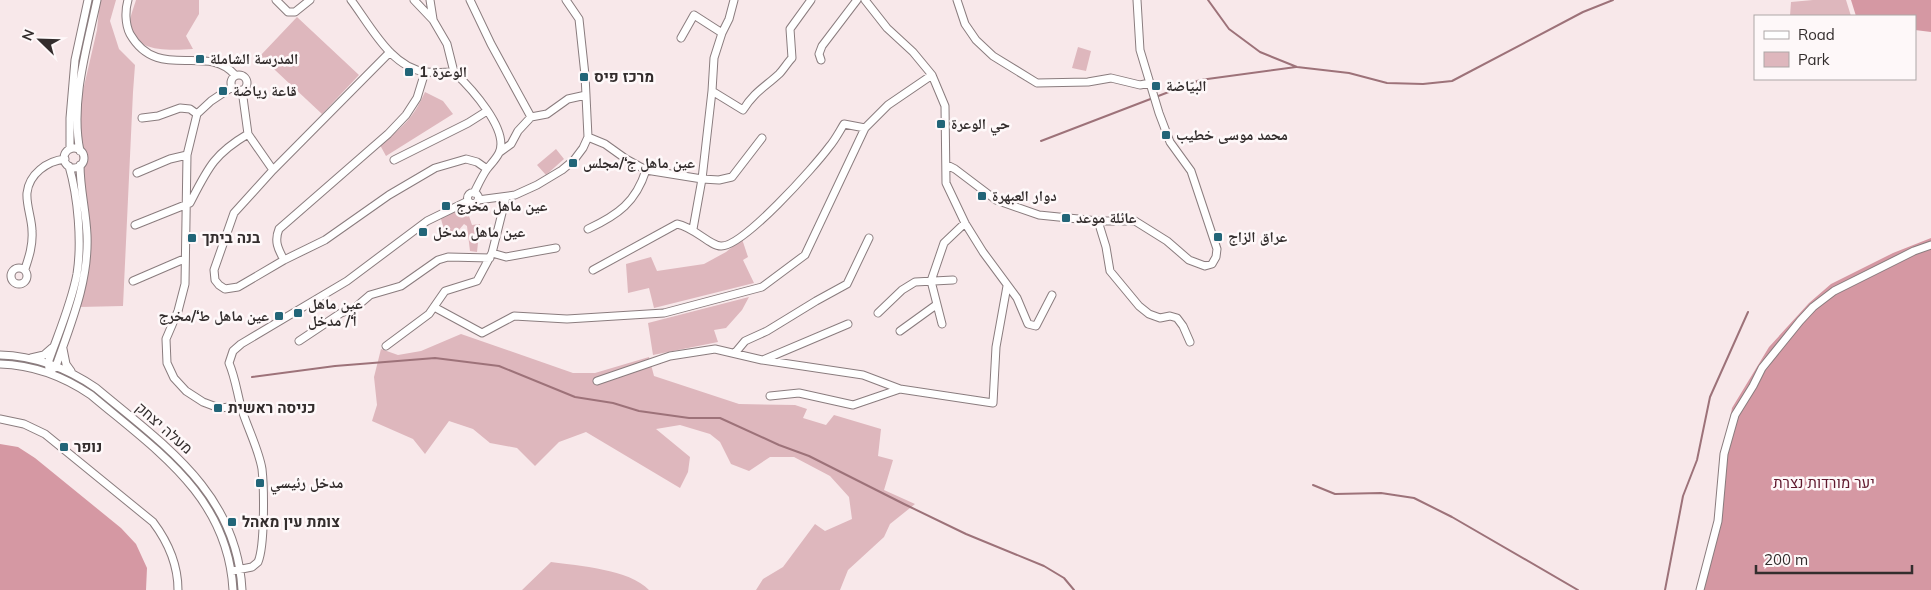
<svg xmlns="http://www.w3.org/2000/svg" width="1931" height="590" viewBox="0 0 1931 590" font-family="Mulish,'Noto Naskh Arabic',Heebo,sans-serif">
<style>
.green{fill:#deb7bd}
.forest{fill:#d598a3}
.lines{fill:none;stroke-linecap:round;stroke-linejoin:round}
.stream{stroke:#9d7279;stroke-width:2}
.minor-casing{stroke:#8a7c7e;stroke-width:9}
.minor{stroke:#fff;stroke-width:7}
.poi-dot{fill:#226578;stroke:#fef8f9;stroke-width:2}
.labels{text-anchor:middle;stroke-width:5;stroke-linejoin:round;paint-order:stroke}
.poi-label{font-size:15px;font-weight:bold;fill:#332d2d;stroke:#fef8f9;text-anchor:start}
.street-label{font-size:15px;fill:#332d2d;stroke:#fef8f9}
.park-label{font-size:15px;fill:#60182d;stroke:#fef8f9}
</style>
<rect width="100%" height="100%" fill="#f8e8ea"/>
<path class="green" d="M100,0H116L110,21L119,49L135,65L133,92L123,306L79,307L86,272L88,205L77,143L82,95L97,30Z
M136,0H199V14L186,36L193,49C172,50 131,54 130,23C130,16 134,7 136,0Z
M1813,0H1846L1851,16H1790L1791,2Z
M297,17L359,75L322,114L260,56Z
M1078,47L1091,51L1086,71L1072,68Z
M425,92L443,101L453,114L386,156L380,145C402,127 413,119 425,92Z
M556,149L564,159L546,175L537,165Z
M467,210L472,225L480,224L477,252L470,251L467,226L464,224L458,231L445,233L441,219L454,212Z
M742,239L748,257L743,260L754,283L654,308L649,288L628,293L626,264L651,257L657,271L704,264L726,252Z
M749,297L742,310L726,328L714,330L718,342L653,355L648,323Z
M461,334L573,373H595L649,357L654,376L739,404L795,405L807,409L803,418L826,425L834,415L881,429L878,456L893,460L884,490L915,504L890,524L884,537L848,570L840,590H756L763,579L783,567L815,524L825,531L852,519L849,497L830,476L794,457H770L749,471L731,464L720,442L710,434L680,425L656,429L690,457L688,472L680,488L586,432L559,442L535,466L517,448L490,443L473,429L449,421L425,454L413,439L372,421L377,405L374,377L381,349L398,355L421,351Z
M551,562C579,566 629,569 649,590H522Z"/>
<path class="forest" d="M1851,0H1931V32L1915,30V16H1856Z
M1931,238V590H1696L1716,515L1720,454L1728,429L1732,408L1769,347L1809,303L1831,284L1893,253Z
M0,444L18,447L35,458L121,528L136,544L147,568L146,590H0Z"/>
<g class="lines">
<path class="stream" d="M1208,0L1229,29L1260,52L1297,67L1349,73L1387,83L1423,84L1452,81L1583,12L1613,0
M1041,141L1200,80L1296,67
M252,377L335,366L435,358L499,366L575,397L613,403L639,411L689,418H720L779,445L809,456L904,504L966,534L1044,566L1064,578L1074,590
M1313,485L1335,494L1381,493L1414,498L1452,517L1578,590
M1665,590L1683,496L1697,460L1710,397L1748,312"/>
<g class="minor-casing">
<path id="minor" d="M128,0C125,10 125,24 130,34C158,83 207,42 235,75
M276,0L288,12H295L310,0
M351,0C370,25 391,68 426,72C435,73 445,72 454,72C470,87 510,130 499,153C496,159 491,164 487,169C482,176 478,185 474,193
M414,0L433,20L447,44L454,72
M430,0L433,19
M470,0L491,44L531,117
M865,0L887,28L913,52L932,75L945,106L946,183L965,223L983,252L1017,298L1028,324L1036,326L1052,295
M957,0L965,24L976,40L993,56L1037,83L1088,82L1111,78L1140,85L1150,83
M722,33L714,58L712,91L743,110C754,92 765,87 779,74C784,69 787,63 792,58L790,29L811,0
M681,38L694,15L722,33L729,19L734,0
M390,52L273,170L234,213L214,270L215,280L219,285L225,289L238,287L284,260L325,240L389,195L435,168L466,159L477,162L487,169
M821,60L819,54L822,46L857,0
M231 83a8 8 0 1 1 16 0a8 8 0 1 1-16 0Z
M232,87L211,101L197,114L187,155L185,284L178,311L166,339L167,363L174,378L186,391L203,402L219,408L241,406
M242,90L248,134L273,170
M142,118L158,116L180,108L190,109L197,114
M588,137L605,144L626,159L646,170L702,179L719,180L732,177L762,138
M64 158a10 10 0 1 1 20 0a10 10 0 1 1-20 0Z
M70,149V118L75,60L88,0
M80,151C70,103 87,47 97,0
M500,152L511,144L518,131L531,117L547,114L568,99L586,95
M394,160L468,123L487,111
M947,165L955,169L996,200L1039,215L1098,221H1135L1167,241L1189,260L1205,266L1212,264L1216,257L1217,249L1191,171L1170,142L1159,113L1140,50L1137,0
M137,173L170,159L187,155
M467.5 198a5.5 5.5 0 1 1 11 0a5.5 5.5 0 1 1-11 0Z
M478,200L515,195L537,185L562,170L574,160L583,148L588,137L585,75L579,19L566,0
M1098,221L1106,247L1110,271L1139,306L1149,314L1160,318L1170,316L1177,318L1183,326L1190,342
M135,225L190,203C208,168 214,154 248,134
M588,229C618,215 636,202 646,170
M693,229L702,179L712,91
M492,253L506,257L556,248
M284,260C278,249 274,241 279,229L388,134L406,115L417,98L425,72
M11 276a8 8 0 1 1 16 0a8 8 0 1 1-16 0Z
M25,269C29,257 33,245 32,231C32,219 26,205 27,193C29,174 47,161 65,159
M593,270L677,224C694,227 710,246 721,246C743,247 815,166 829,147C835,140 839,132 844,124L865,128
M133,281L184,259
M434,307L482,333L514,316L567,319L664,313L762,287L805,255L865,128L888,105L932,75
M878,313L902,290L915,282L953,280
M942,324L931,281L944,243L965,223
M900,331L936,305
M299,341L341,313L356,307L370,295L401,286L438,260L448,257L490,258
M386,346L429,314L445,291L477,281L492,253L506,197
M63,349L66,364L71,371
M735,353L745,341L767,331L816,301L847,284L869,238
M0,355C36,356 67,368 96,388C164,445 237,493 242,590
M31,358L44,355L52,348
M763,360L848,324
M0,364C34,365 63,376 91,395C156,450 228,496 233,590
M49,368L48,363C58,334 71,305 77,274C82,242 78,197 69,166
M53,369L56,366C71,323 89,281 87,235C86,211 80,189 80,165
M597,381L670,356L715,349L762,360L863,375L900,389
M770,396L799,393L853,405L900,389L993,403L996,347L1007,286
M0,419L24,424L45,434L153,522C168,542 178,565 178,590
M232,571L252,567L258,562C265,546 264,487 262,469C259,450 247,427 241,407C237,392 235,377 229,363L233,351L241,344L347,281L427,221L468,201
M1700,590L1718,521L1724,454L1735,415L1753,386L1762,368L1800,321L1813,307L1834,291L1914,251L1931,245"/>
</g>
<use href="#minor" class="minor"/>
</g>
<g class="poi-dot">
<rect x="195" y="54" width="10" height="10" rx="2.5"/>
<rect x="404" y="67" width="10" height="10" rx="2.5"/>
<rect x="579" y="72" width="10" height="10" rx="2.5"/>
<rect x="1151" y="81" width="10" height="10" rx="2.5"/>
<rect x="218" y="86" width="10" height="10" rx="2.5"/>
<rect x="936" y="119" width="10" height="10" rx="2.5"/>
<rect x="1161" y="130" width="10" height="10" rx="2.5"/>
<rect x="568" y="158" width="10" height="10" rx="2.5"/>
<rect x="977" y="191" width="10" height="10" rx="2.5"/>
<rect x="441" y="201" width="10" height="10" rx="2.5"/>
<rect x="1061" y="213" width="10" height="10" rx="2.5"/>
<rect x="418" y="227" width="10" height="10" rx="2.5"/>
<rect x="1213" y="232" width="10" height="10" rx="2.5"/>
<rect x="187" y="233" width="10" height="10" rx="2.5"/>
<rect x="293" y="308" width="10" height="10" rx="2.5"/>
<rect x="274" y="311" width="10" height="10" rx="2.5"/>
<rect x="213" y="403" width="10" height="10" rx="2.5"/>
<rect x="59" y="442" width="10" height="10" rx="2.5"/>
<rect x="255" y="478" width="10" height="10" rx="2.5"/>
<rect x="227" y="517" width="10" height="10" rx="2.5"/>
</g>
<g class="labels">
<g class="poi-label">
<text x="210" y="64">المدرسة الشاملة</text>
<text x="419" y="77">الوعرة 1</text>
<text x="594" y="82">מרכז פיס</text>
<text x="1166" y="91">البيّاضة</text>
<text x="233" y="96">قاعة رياضة</text>
<text x="951" y="129">حي الوعرة</text>
<text x="1176" y="140">محمد موسى خطيب</text>
<text x="583" y="168">عين ماهل ج‘/مجلس</text>
<text x="992" y="201">دوار العبهرة</text>
<text x="456" y="211">عين ماهل مخرج</text>
<text x="1076" y="223">عائلة موعد</text>
<text x="433" y="237">عين ماهل مدخل</text>
<text x="1228" y="242">عراق الزاج</text>
<text x="202" y="243">בנה ביתך</text>
<text x="308" y="309">عين ماهل<tspan x="308" dy="17">أ‘/ مدخل</tspan></text>
<text x="269" y="321" text-anchor="end">عين ماهل ط‘/مخرج</text>
<text x="228" y="413">כניסה ראשית</text>
<text x="74" y="452">נופר</text>
<text x="270" y="488">مدخل رئيسي</text>
<text x="242" y="527">צומת עין מאהל</text>
</g>
<g class="street-label">
<text transform="translate(164 428) rotate(41)" y="5">מעלה יצחק</text>
</g>
<g class="park-label">
<text x="1824" y="488">יער מורדות נצרת</text>
</g>
</g>
<rect x="1754" y="15" width="162" height="65" fill="#fef8f9" stroke="#ada7a7"/>
<rect x="1764" y="31" width="25" height="8" fill="#ffffff" stroke="#ada7a7"/>
<text x="1798" y="40" font-size="15" fill="#332d2d">Road</text>
<rect x="1764" y="52" width="25" height="15" fill="#deb7bd" stroke="#ada7a7"/>
<text x="1798" y="65" font-size="15" fill="#332d2d">Park</text>
<g transform="translate(40 40) rotate(293)" stroke="#fef8f9" stroke-width="4" paint-order="stroke">
<path d="M0-4L9 19L0 12L-9 19Z" fill="#332d2d"/>
<text y="-8" font-size="14" font-weight="bold" text-anchor="middle" fill="#332d2d">N</text>
</g>
<path d="M1756 565v8h156v-8" fill="none" stroke="#332d2d" stroke-width="2.5"/>
<text x="1764" y="565" font-size="15" fill="#332d2d" stroke="#fef8f9" stroke-width="4" paint-order="stroke">200 m</text>
</svg>
